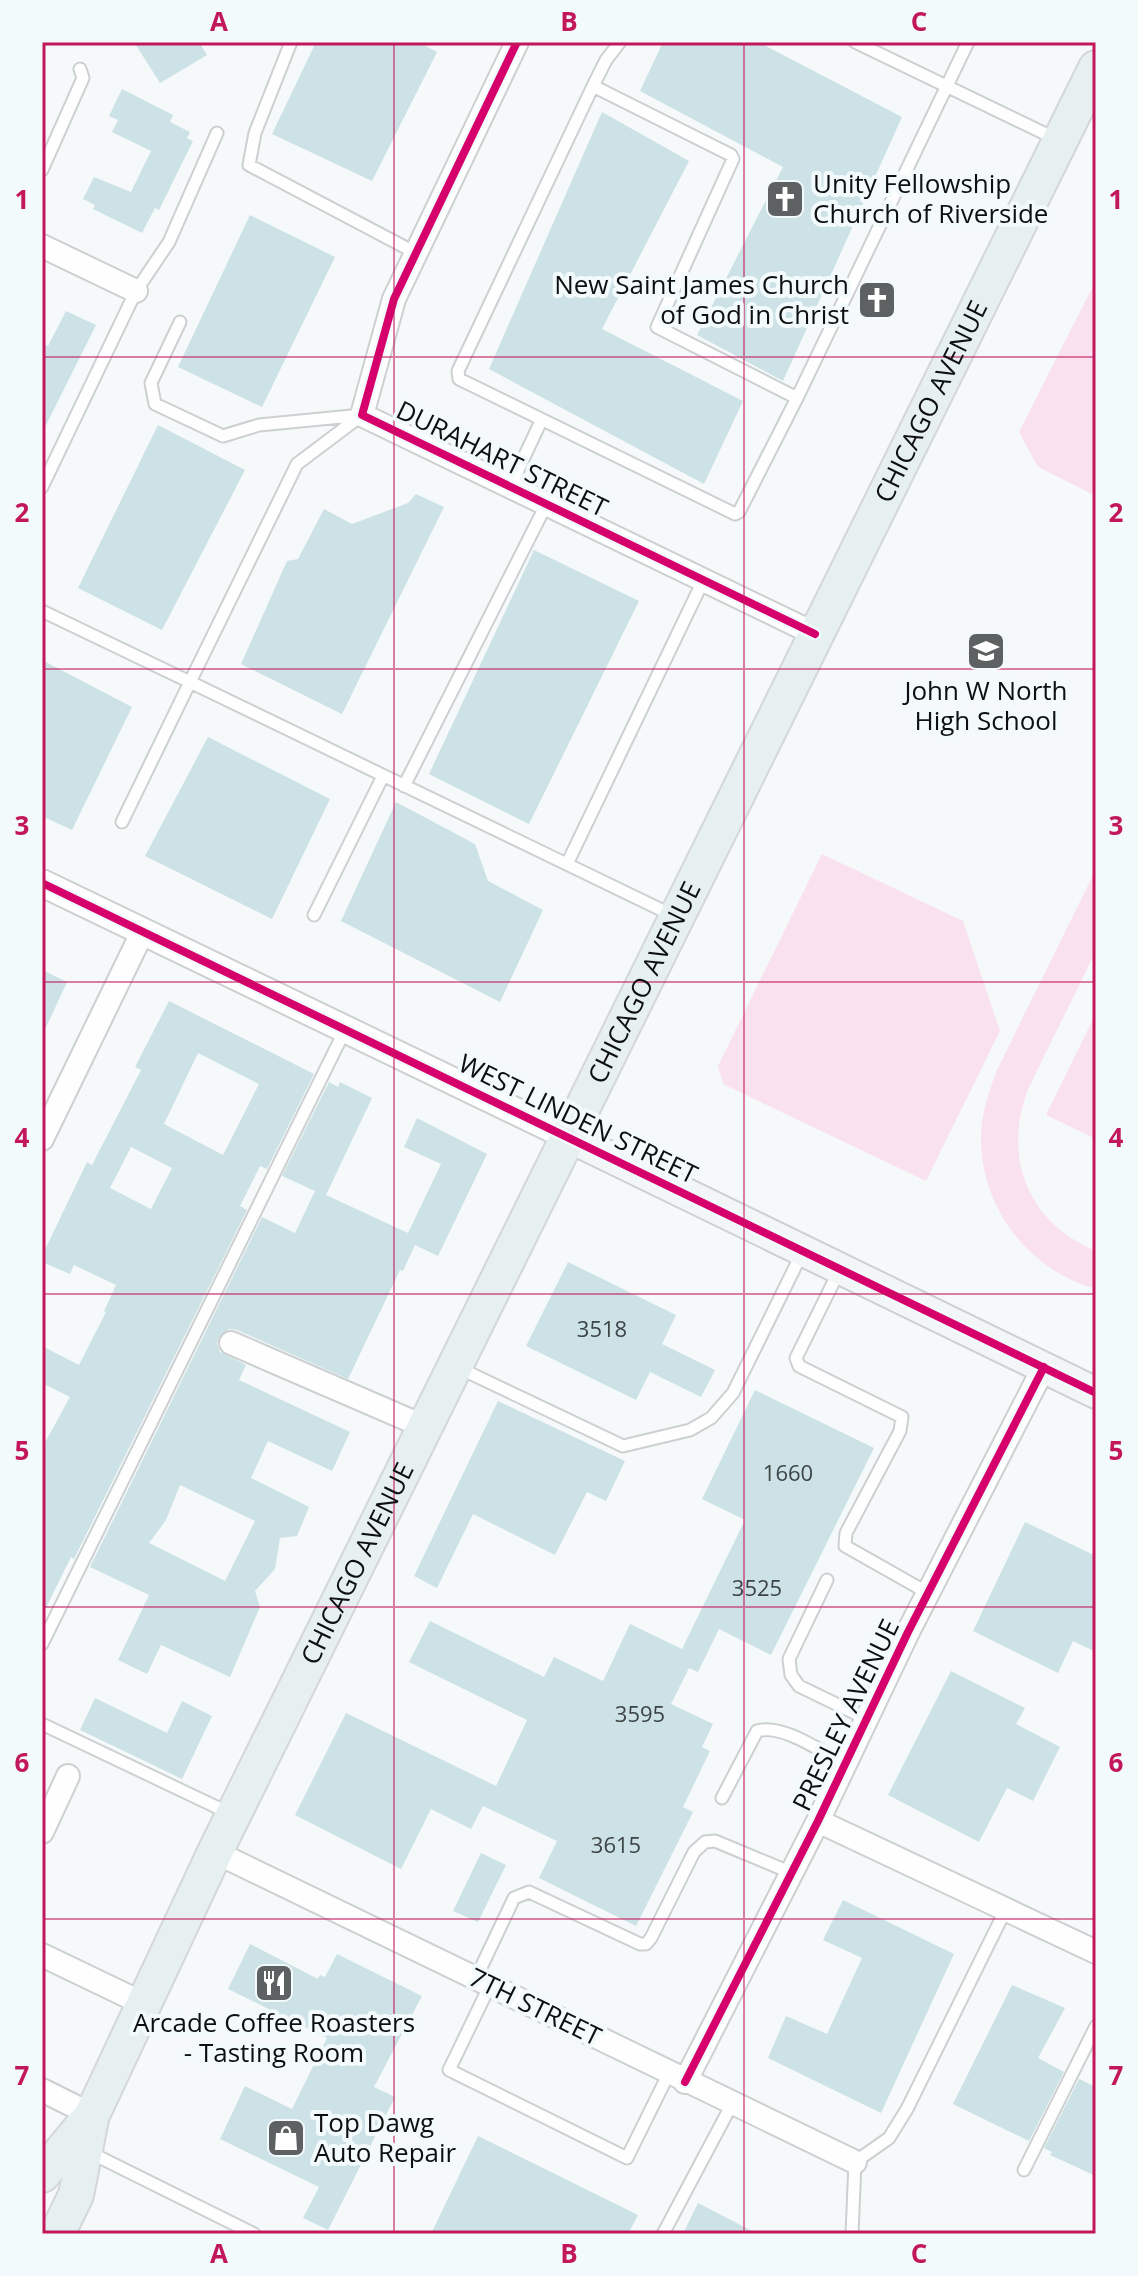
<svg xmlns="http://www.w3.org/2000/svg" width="1138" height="2276" viewBox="0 0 1138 2276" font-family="'Open Sans',sans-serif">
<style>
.green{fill:#fae1f0}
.building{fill:#cce2e6;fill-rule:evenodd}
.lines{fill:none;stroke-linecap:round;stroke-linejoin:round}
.service-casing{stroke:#cdd0d0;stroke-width:15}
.minor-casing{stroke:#cdd0d0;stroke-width:26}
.tertiary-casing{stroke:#cdd0d0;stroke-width:30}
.secondary-casing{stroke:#cdd0d0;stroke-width:34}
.primary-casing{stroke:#d4d6d7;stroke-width:38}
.service{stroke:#fefefe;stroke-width:11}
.minor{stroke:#fefefe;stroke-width:22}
.tertiary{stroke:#fefefe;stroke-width:26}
.secondary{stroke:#f2f6f7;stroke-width:30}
.primary{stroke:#e6f0f1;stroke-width:34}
.cycleway-casing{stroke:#f3fafc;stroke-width:13}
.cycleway{stroke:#d6006c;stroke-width:8}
.grid{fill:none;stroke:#c2185b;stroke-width:2;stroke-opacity:0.55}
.labels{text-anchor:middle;stroke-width:8;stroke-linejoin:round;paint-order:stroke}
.number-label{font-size:22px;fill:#3d4446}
.poi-label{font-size:26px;fill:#0d0f10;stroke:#f3fafc;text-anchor:start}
.street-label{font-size:26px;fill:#0d0f10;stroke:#f3fafc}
.neatline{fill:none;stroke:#c2185b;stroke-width:3}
.grid-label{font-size:26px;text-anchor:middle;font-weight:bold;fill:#c2185b}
</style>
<rect width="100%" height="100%" fill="#f5f9fa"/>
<path class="green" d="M1096,280V496L1038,467L1019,432Z
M822,854L963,921L1000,1031L926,1181L723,1084L718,1066Z
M1096,869V951L1029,1087C1002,1155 1026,1222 1096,1251V1289C1030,1271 983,1210 981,1143C980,1117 988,1094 997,1070Z
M1096,1013V1139L1046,1115Z"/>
<path class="building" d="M134,42H199L207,55L160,83Z
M316,42H418L437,52L372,181L272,134Z
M663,42H758L902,117L783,381L697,335L783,167L640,91Z
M122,89L173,115L170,122L190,132L187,138L193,141L159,210L155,208L142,233L93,209L95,205L83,199L94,177L131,192L151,151L112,132L118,120L109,116Z
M602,112L689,161L602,329L743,401L704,484L489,369Z
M250,215L335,257L262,407L178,367Z
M66,311L96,325L42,433V343L48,346Z
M158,425L245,470L162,630L78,588Z
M416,494L444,507L342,714L241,664L287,561L298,559L324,509L352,524L408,503Z
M534,550L639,601L529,824L429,774Z
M42,660L132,707L72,830L42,816Z
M208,737L330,799L272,919L145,856Z
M396,802L475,844L488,881L543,910L500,1002L341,921Z
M42,970L67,982L42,1036Z
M169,1001L314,1074L267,1169L260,1166L240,1206L247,1210L74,1559L71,1557L42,1616V1448L70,1397L42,1383V1346L79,1365L106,1312L104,1311L116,1285L74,1265L70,1274L42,1262V1256L87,1162L92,1165L141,1070L135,1067ZM198,1053L259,1084L223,1155L164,1124ZM131,1147L172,1168L151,1209L110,1188Z
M329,1082L338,1087L340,1082L372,1098L326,1195L408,1233L441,1164L404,1147L417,1118L487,1154L438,1256L415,1245L403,1271L400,1270L348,1379L237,1330L229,1329L219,1337L217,1344L220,1352L246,1365L239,1380L350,1432L332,1471L268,1441L251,1478L309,1507L297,1536L280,1538L275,1569L255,1591L260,1607L230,1677L161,1645L147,1674L118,1660L149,1595L90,1567L262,1217L295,1233L315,1191L282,1176ZM180,1485L255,1521L225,1581L149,1543L166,1520Z
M568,1262L676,1315L662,1344L715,1370L701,1397L650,1372L636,1400L526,1346Z
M755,1390L874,1448L771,1655L719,1629L698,1672L689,1668L671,1704L713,1724L702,1747L710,1751L683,1807L693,1812L636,1926L539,1878L557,1841L483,1806L471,1829L431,1809L401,1869L295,1815L346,1713L496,1786L527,1720L409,1662L430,1621L544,1677L554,1657L603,1681L630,1624L682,1649L745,1520L702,1499Z
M498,1401L625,1461L606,1501L587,1492L555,1555L473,1514L437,1588L414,1576Z
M1025,1522L1096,1556V1652L1073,1641L1058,1673L973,1631Z
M951,1671L1025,1708L1016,1724L1060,1747L1033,1801L1007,1788L979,1842L888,1795Z
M95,1698L167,1733L182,1701L212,1716L182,1779L80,1730Z
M481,1853L506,1865L478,1922L453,1911Z
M843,1900L954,1954L881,2113L768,2058L786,2016L827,2034L862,1958L823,1940Z
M250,1944L318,1979L320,1975L325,1977L337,1954L422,1996L374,2087L395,2097L328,2230L303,2218L319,2187L220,2139L245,2086L292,2109L327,2038L228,1989Z
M1012,1985L1065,2008L1038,2058L1064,2072L1029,2141L953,2104Z
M1079,2079L1096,2087V2176L1050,2155L1052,2152L1044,2148Z
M478,2136L638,2215L628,2234H431Z
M698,2203L758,2234H683Z"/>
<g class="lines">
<g class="service-casing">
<path id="service" d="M291,42L255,133L249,165L416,253
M620,42L606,60L593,86L458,371L459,379L735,514L739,512L797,398L968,42
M855,42L1056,139
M593,86L731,155L733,159L657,327L797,398
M42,170L83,78L80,69
M180,322L151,383L155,404L223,436L259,425L362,415
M362,415L297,464L190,682L672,915
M511,485L541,421
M42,487L136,291L169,242L217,133
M42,611L190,682L122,822
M404,786L547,503
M567,864L704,579
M314,915L383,776
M839,1271L796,1358L799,1366L902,1417L900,1431L846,1533L845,1546L928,1593
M459,1368L623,1446L690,1430L711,1418L733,1393L803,1251
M827,1580L789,1659L791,1675L799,1686L867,1719
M42,1644L346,1028
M42,1724L229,1813
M722,1798L757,1731C782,1723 822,1752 845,1764
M476,1978L514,1898L529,1892L640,1944H646L651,1938L694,1852L705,1842L715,1841L792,1873
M490,1985L449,2070L627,2158L669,2073
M89,2152L254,2234
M1024,2170L1096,2026
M663,2234L732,2104
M852,2234L855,2162L889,2138L907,2109L1006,1909"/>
</g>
<g class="minor-casing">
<path id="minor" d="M517,42L394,299L362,415L815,634
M42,246L136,291
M42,1139L143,931
M231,1343L425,1427
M818,1821L1096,1952
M42,1832L68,1776
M215,1852L855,2162
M42,1955L144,2004
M685,2082L818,1821L908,1632L1044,1367
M42,2090L92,2115"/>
</g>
<g class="tertiary-casing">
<path id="tertiary" d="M42,883L569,1137"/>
</g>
<g class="secondary-casing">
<path id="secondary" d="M569,1137L1096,1393"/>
</g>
<g class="primary-casing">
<g id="primary">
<path id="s1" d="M42,2175L92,2115L215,1852L1096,68"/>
<path d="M57,2234L76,2195L91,2119"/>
</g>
</g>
<use href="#service" class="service"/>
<use href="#minor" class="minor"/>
<use href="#tertiary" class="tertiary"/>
<use href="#secondary" class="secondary"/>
<use href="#primary" class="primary"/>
<g class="cycleway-casing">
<path id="cycleway" d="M517,42L394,299L362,415L815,634
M42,883L1096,1393
M685,2082L818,1821L908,1632L1044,1367"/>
</g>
<use href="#cycleway" class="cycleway"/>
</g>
<path class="grid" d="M394,42V2234M744,42V2234M42,357H1096M42,669H1096M42,982H1096M42,1294H1096M42,1607H1096M42,1919H1096"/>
<defs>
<g id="church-square" transform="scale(2)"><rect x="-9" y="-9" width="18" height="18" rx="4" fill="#5e6162" stroke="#f3fafc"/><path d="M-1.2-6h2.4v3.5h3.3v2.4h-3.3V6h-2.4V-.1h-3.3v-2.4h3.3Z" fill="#fff"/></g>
<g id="school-square" transform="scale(2)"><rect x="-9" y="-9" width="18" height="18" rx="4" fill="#5e6162" stroke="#f3fafc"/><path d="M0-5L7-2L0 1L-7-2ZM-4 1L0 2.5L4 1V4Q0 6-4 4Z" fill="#fff"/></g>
<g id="restaurant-square" transform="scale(2)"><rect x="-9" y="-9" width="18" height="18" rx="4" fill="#5e6162" stroke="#f3fafc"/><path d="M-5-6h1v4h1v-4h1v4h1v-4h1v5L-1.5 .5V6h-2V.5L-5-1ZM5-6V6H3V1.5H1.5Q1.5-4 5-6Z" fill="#fff"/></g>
<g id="shop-square" transform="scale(2)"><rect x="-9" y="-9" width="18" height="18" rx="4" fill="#5e6162" stroke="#f3fafc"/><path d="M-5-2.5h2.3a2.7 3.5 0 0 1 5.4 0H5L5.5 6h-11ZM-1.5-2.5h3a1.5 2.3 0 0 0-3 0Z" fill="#fff"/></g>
</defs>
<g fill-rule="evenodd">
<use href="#church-square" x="785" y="199"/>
<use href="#church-square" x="877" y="300"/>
<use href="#school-square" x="986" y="651"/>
<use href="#restaurant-square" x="274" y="1983"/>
<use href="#shop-square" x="286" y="2138"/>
</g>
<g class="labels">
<g class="number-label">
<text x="602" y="1337">3518</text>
<text x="788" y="1481">1660</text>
<text x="757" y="1596">3525</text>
<text x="640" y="1722">3595</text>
<text x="616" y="1853">3615</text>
</g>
<g class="poi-label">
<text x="813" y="193">Unity Fellowship<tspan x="813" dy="30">Church of Riverside</tspan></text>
<text x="849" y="294" text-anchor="end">New Saint James Church<tspan x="849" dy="30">of God in Christ</tspan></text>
<text x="986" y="700" text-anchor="middle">John W North<tspan x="986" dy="30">High School</tspan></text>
<text x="274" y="2032" text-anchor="middle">Arcade Coffee Roasters<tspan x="274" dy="30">- Tasting Room</tspan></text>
<text x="314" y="2132">Top Dawg<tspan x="314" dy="30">Auto Repair</tspan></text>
</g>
<g class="street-label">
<text dy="9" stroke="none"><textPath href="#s1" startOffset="1986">CHICAGO AVENUE</textPath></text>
<text transform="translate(502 459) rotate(26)" y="9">DURAHART STREET</text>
<text dy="9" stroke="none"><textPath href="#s1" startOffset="1338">CHICAGO AVENUE</textPath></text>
<text transform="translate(578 1119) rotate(26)" y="9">WEST LINDEN STREET</text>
<text dy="9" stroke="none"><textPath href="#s1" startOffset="690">CHICAGO AVENUE</textPath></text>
<text transform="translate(846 1715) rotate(-64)" y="9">PRESLEY AVENUE</text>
<text transform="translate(535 2007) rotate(26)" y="9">7TH STREET</text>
</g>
</g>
<rect width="1138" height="2276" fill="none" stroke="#f3fafc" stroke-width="88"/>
<rect x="44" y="44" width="1050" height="2188" class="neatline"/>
<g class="grid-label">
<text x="219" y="31">A</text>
<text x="569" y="31">B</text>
<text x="919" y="31">C</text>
<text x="22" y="209">1</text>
<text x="1116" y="209">1</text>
<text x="22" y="522">2</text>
<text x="1116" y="522">2</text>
<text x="22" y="835">3</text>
<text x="1116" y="835">3</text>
<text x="22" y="1147">4</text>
<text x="1116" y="1147">4</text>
<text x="22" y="1460">5</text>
<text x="1116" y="1460">5</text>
<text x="22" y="1772">6</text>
<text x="1116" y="1772">6</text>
<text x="22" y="2085">7</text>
<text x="1116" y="2085">7</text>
<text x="219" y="2263">A</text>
<text x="569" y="2263">B</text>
<text x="919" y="2263">C</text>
</g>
</svg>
